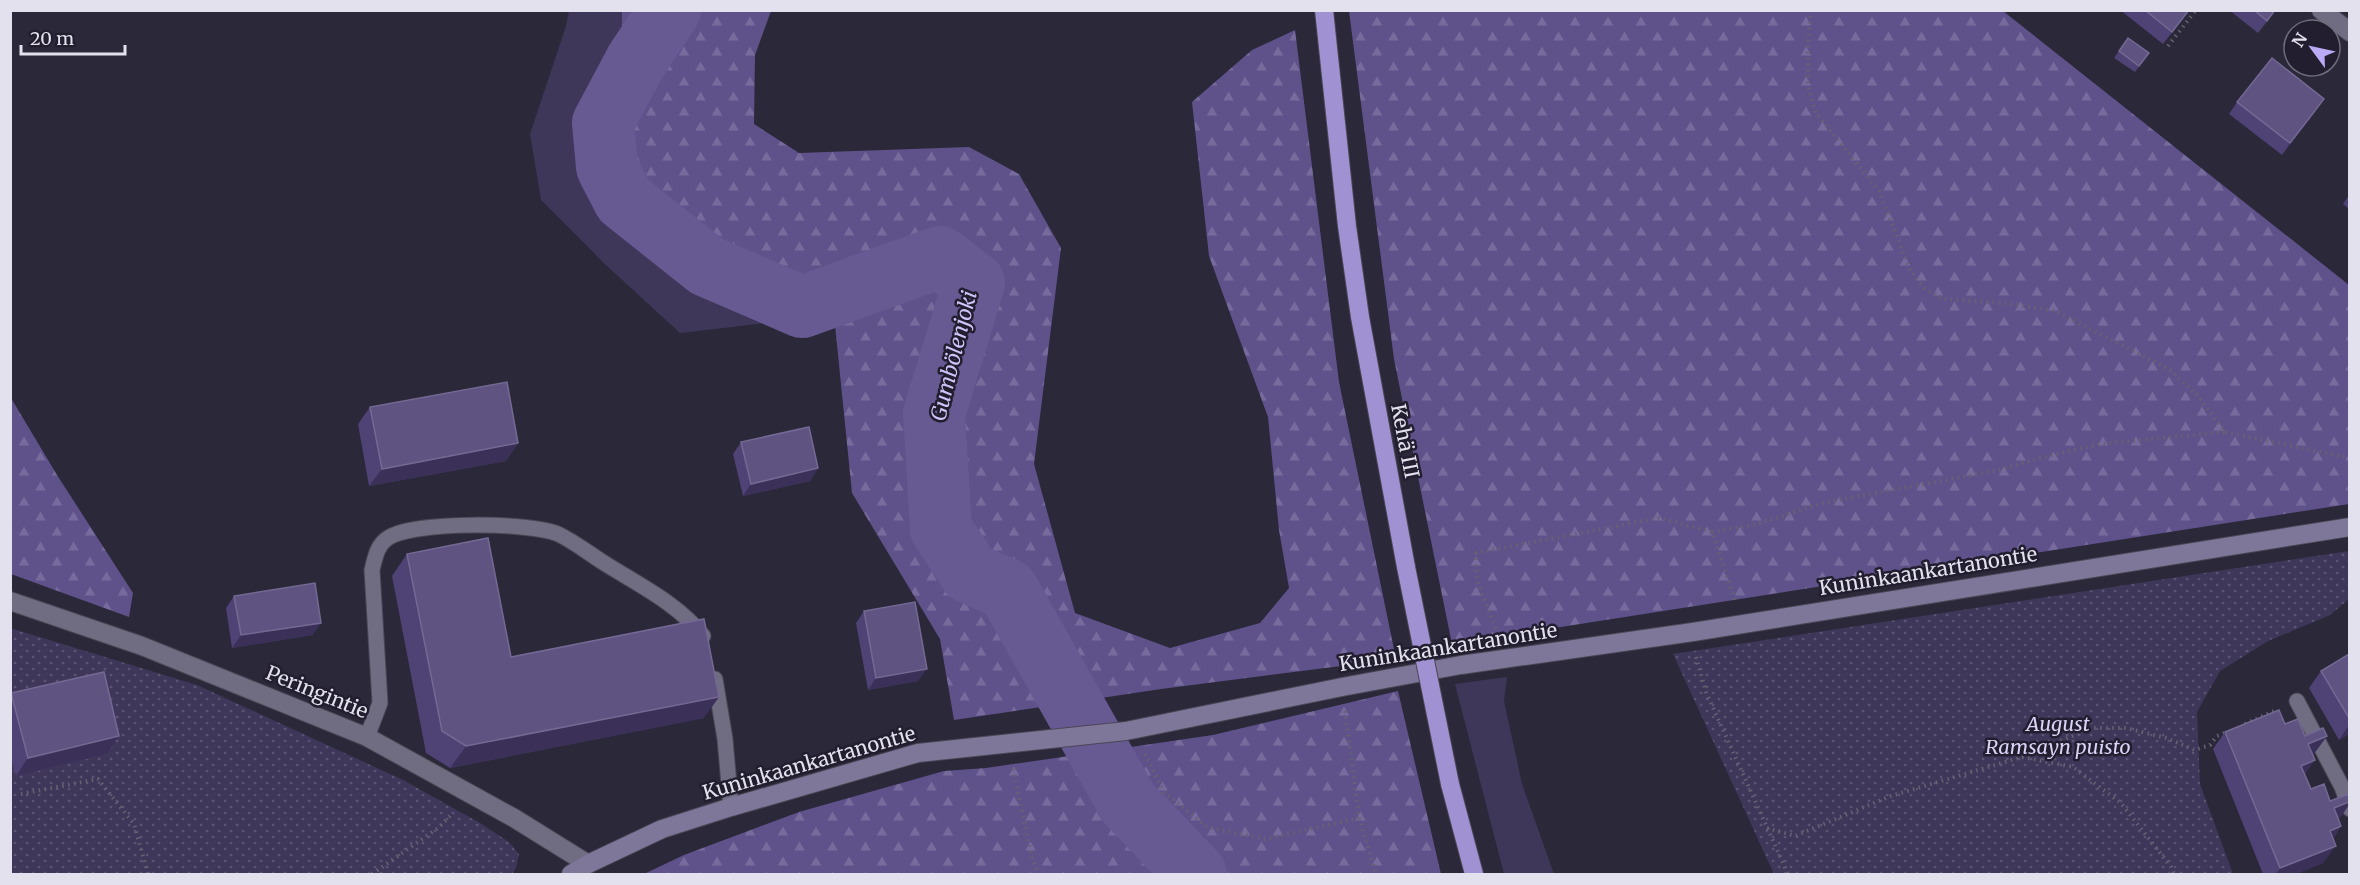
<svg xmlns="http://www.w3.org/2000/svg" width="2360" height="885" viewBox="0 0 2360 885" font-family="Merriweather,serif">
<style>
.grass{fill:#3f375a}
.forest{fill:url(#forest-firs)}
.park{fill:url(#park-dots)}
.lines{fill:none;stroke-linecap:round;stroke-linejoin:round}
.river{stroke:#675a93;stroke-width:62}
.lane-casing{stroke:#4a4655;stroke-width:17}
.street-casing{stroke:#4a4655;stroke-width:20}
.secondary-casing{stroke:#4a4655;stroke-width:20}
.highway-casing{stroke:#4a4655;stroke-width:20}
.path{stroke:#656372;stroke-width:4;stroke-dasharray:1.5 4.5;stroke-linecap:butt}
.lane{stroke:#706c81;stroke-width:15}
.street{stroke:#706c81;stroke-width:18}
.secondary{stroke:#7e7799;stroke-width:18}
.highway{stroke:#9f91d2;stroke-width:18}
.highway-bridge-casing{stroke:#4a4655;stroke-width:20;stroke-linecap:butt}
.highway-bridge{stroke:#9f91d2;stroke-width:18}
.wall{fill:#4f4275}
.shaded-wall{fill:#3a3058}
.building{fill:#5f5382;stroke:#746993;stroke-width:1.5}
.labels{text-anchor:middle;stroke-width:5;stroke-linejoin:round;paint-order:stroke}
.street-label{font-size:20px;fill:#e3e1ed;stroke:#221e2f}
.park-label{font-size:20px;font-style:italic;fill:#d9d3f6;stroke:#221e2f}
.water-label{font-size:21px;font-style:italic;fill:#cec4f8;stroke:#221e2f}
</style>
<defs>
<pattern id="forest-firs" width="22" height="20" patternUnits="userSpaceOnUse" patternTransform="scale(1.5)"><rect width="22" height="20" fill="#5f528b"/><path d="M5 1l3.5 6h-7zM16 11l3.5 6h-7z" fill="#766b9c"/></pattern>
<pattern id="park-dots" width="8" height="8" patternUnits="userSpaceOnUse" patternTransform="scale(1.5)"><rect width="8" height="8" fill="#3f375a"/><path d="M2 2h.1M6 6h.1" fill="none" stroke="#5b5472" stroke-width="1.8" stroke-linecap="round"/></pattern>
</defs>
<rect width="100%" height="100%" fill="#2b2839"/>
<path class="grass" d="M569,11H622L621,117L674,223L778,287L834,315L680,333L606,265L541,200L530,134L566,26Z
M1507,677L1504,701L1522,784L1554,874H1504L1455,684Z"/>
<path class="forest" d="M622,11H771L755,55L754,124L799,153L969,147L1019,174L1061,248L1034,464L1075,613L1170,648L1260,623L1289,588L1279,530L1268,417L1209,256L1192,102L1252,50L1295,30L1339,382L1396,659L1161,689L954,720L940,639L852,493L834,315L778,287L674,223L631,175L621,117Z
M1349,11H2003L2349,285V504L1452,644L1394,359Z
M11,398L57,475L133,593L129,617L11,574Z
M1398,691L1441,874H644L684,855L799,812L944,771L986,768L1213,735Z"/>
<path class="park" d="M2349,551V599L2330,615L2268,641L2220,671L2197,712L2200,784L2233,874H1774L1673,654Z
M10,628L197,685L403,780L480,823L509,842L519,854L516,868L512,874H11Z"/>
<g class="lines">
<path class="river" d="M670,10L636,61L603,123L607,167L624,200L707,266L802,307L940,257L974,283L934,414L941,529L970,573L1008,590L1128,803L1196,874"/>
<g class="lane-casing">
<path id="lane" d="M715,679L725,739L731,807
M2297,701L2342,787L2350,809
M367,737L380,703L372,570C375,558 377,545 388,538C412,521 531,522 558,534C573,541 587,552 601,561C635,583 678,603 703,636"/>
</g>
<g class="street-casing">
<path id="street" d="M2321,10L2350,32
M10,601L142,646L367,737L514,818L588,864"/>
</g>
<g class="secondary-casing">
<path id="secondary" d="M571,874L588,864L662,829L731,807L918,753L1126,731L1342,687L1461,665L1693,632L2350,527"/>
</g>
<g class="highway-casing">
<path id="highway" d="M1324,10L1347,226L1360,317L1406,567
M1450,784L1474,874"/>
</g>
<path class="path" d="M1811,10L1808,43V87L1816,113L1879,191L1910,270L1924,288L1943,299L2003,303L2056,311L2170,370L2197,395L2225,432L2350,458
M2168,46L2196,10
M1712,532L1757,524L1823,503L1999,470L2044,457L2100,444L2225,432
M1498,634L1477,580L1476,553L1659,518L1712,532L1735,600
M1696,657L1706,692L1788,874
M1345,711L1359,818L1376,874
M2245,724L2274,711
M1145,754L1164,792L1207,827L1265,839L1359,818
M2022,757L2091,728H2126L2166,738L2195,750L2210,745L2217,736L2227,732
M1013,769L1032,859L1039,874
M21,794L98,779L134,824L148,874
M1767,828L1795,836L1891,796L2022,757L2073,767L2121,803L2171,867L2174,874
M372,874L438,828L452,814"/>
<use href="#lane" class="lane"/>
<use href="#street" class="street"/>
<use href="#secondary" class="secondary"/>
<use href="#highway" class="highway"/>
<g class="highway-bridge-casing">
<path id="highway-bridge" d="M1406,567L1450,784"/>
</g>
<use href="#highway-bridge" class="highway-bridge"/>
</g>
<path class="wall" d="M2120,10H2190L2163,44Z
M2229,10H2276L2258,33Z
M2128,38L2149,53L2135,72L2114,58Z
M2237,102L2316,111L2282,155L2229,114Z
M2349,195V209L2343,204Z
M370,407L518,443L506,461L369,486L358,424Z
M741,442L818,468L810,481L743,496L733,454Z
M407,554L511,657L704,718L450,768L426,753L392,576Z
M234,596L321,623L312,635L232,648L226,608Z
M864,611L918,681L868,690L856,623Z
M2349,654V734L2339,740L2309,688L2321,671Z
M11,693L119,736L107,754L16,776L10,755V694Z
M2285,724L2305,736L2314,754L2312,755L2305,774L2311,789L2330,801L2340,818L2338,819L2341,826L2333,839L2323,863L2296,874H2263L2213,749L2225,732Z"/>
<path class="shaded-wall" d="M2189,10H2190L2163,44L2172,32Z
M2324,99L2316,111L2282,155L2290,143Z
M518,443L506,461L369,486L382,469Z
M818,468L810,481L743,496L751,484Z
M321,623L312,635L232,648L241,635Z
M927,669L918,681L868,690L876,678Z
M719,697L704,718L450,768L466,746Z
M2349,725V734L2339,740Z
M119,736L107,754L16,776L28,758Z
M2327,736L2314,754L2295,761L2308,744Z
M2315,760L2302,778L2301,766Z
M2349,802V805L2340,818L2322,826L2334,808Z
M2341,826L2329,844L2330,831Z
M2336,846L2323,863L2296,874H2276L2280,868Z"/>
<path class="building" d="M2145,10H2189L2172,32Z
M2254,10H2275L2267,21Z
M2128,38L2149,53L2139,66L2119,51Z
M2272,58L2324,99L2290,143L2237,102Z
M507,382L518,443L382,469L370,407Z
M809,427L818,468L751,484L741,442Z
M488,538L511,657L704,619L719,697L466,746L442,731L407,554Z
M315,583L321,623L241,635L234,596Z
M915,602L927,669L876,678L864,611Z
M2349,654V718L2321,671Z
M104,672L119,736L28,758L11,693Z
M2279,710L2285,724L2298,719L2305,736L2323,728L2327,736L2308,744L2315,760L2301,766L2311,789L2324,784L2330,801L2349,794V802L2334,808L2341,826L2330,831L2336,846L2280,868L2225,732Z"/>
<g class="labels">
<g class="street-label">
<text transform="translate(1405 441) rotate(79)" y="7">Kehä III</text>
<text transform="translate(1928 571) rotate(-9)" y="7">Kuninkaankartanontie</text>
<text transform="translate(1448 647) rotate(-9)" y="7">Kuninkaankartanontie</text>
<text transform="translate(317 692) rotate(22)" y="7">Peringintie</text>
<text transform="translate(809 763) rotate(-16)" y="7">Kuninkaankartanontie</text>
</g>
<g class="park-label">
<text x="2058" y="731">August<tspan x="2058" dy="23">Ramsayn puisto</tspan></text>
</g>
<g class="water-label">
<text transform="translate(954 356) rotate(-76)" y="7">Gumbölenjoki</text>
</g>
</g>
<rect width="2360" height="885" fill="none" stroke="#e3e1ed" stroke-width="24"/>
<g transform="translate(2312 48) rotate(303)"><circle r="28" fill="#221e2f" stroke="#6f6c7b" stroke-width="1.5"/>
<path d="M0-4.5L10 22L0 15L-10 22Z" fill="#baaaf6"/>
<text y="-9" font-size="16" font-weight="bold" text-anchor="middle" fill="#e3e1ed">N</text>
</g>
<path d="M21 45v9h104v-9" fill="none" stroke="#e3e1ed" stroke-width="3"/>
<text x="30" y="45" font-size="18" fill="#e3e1ed" stroke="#221e2f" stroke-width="4.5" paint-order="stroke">20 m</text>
</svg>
